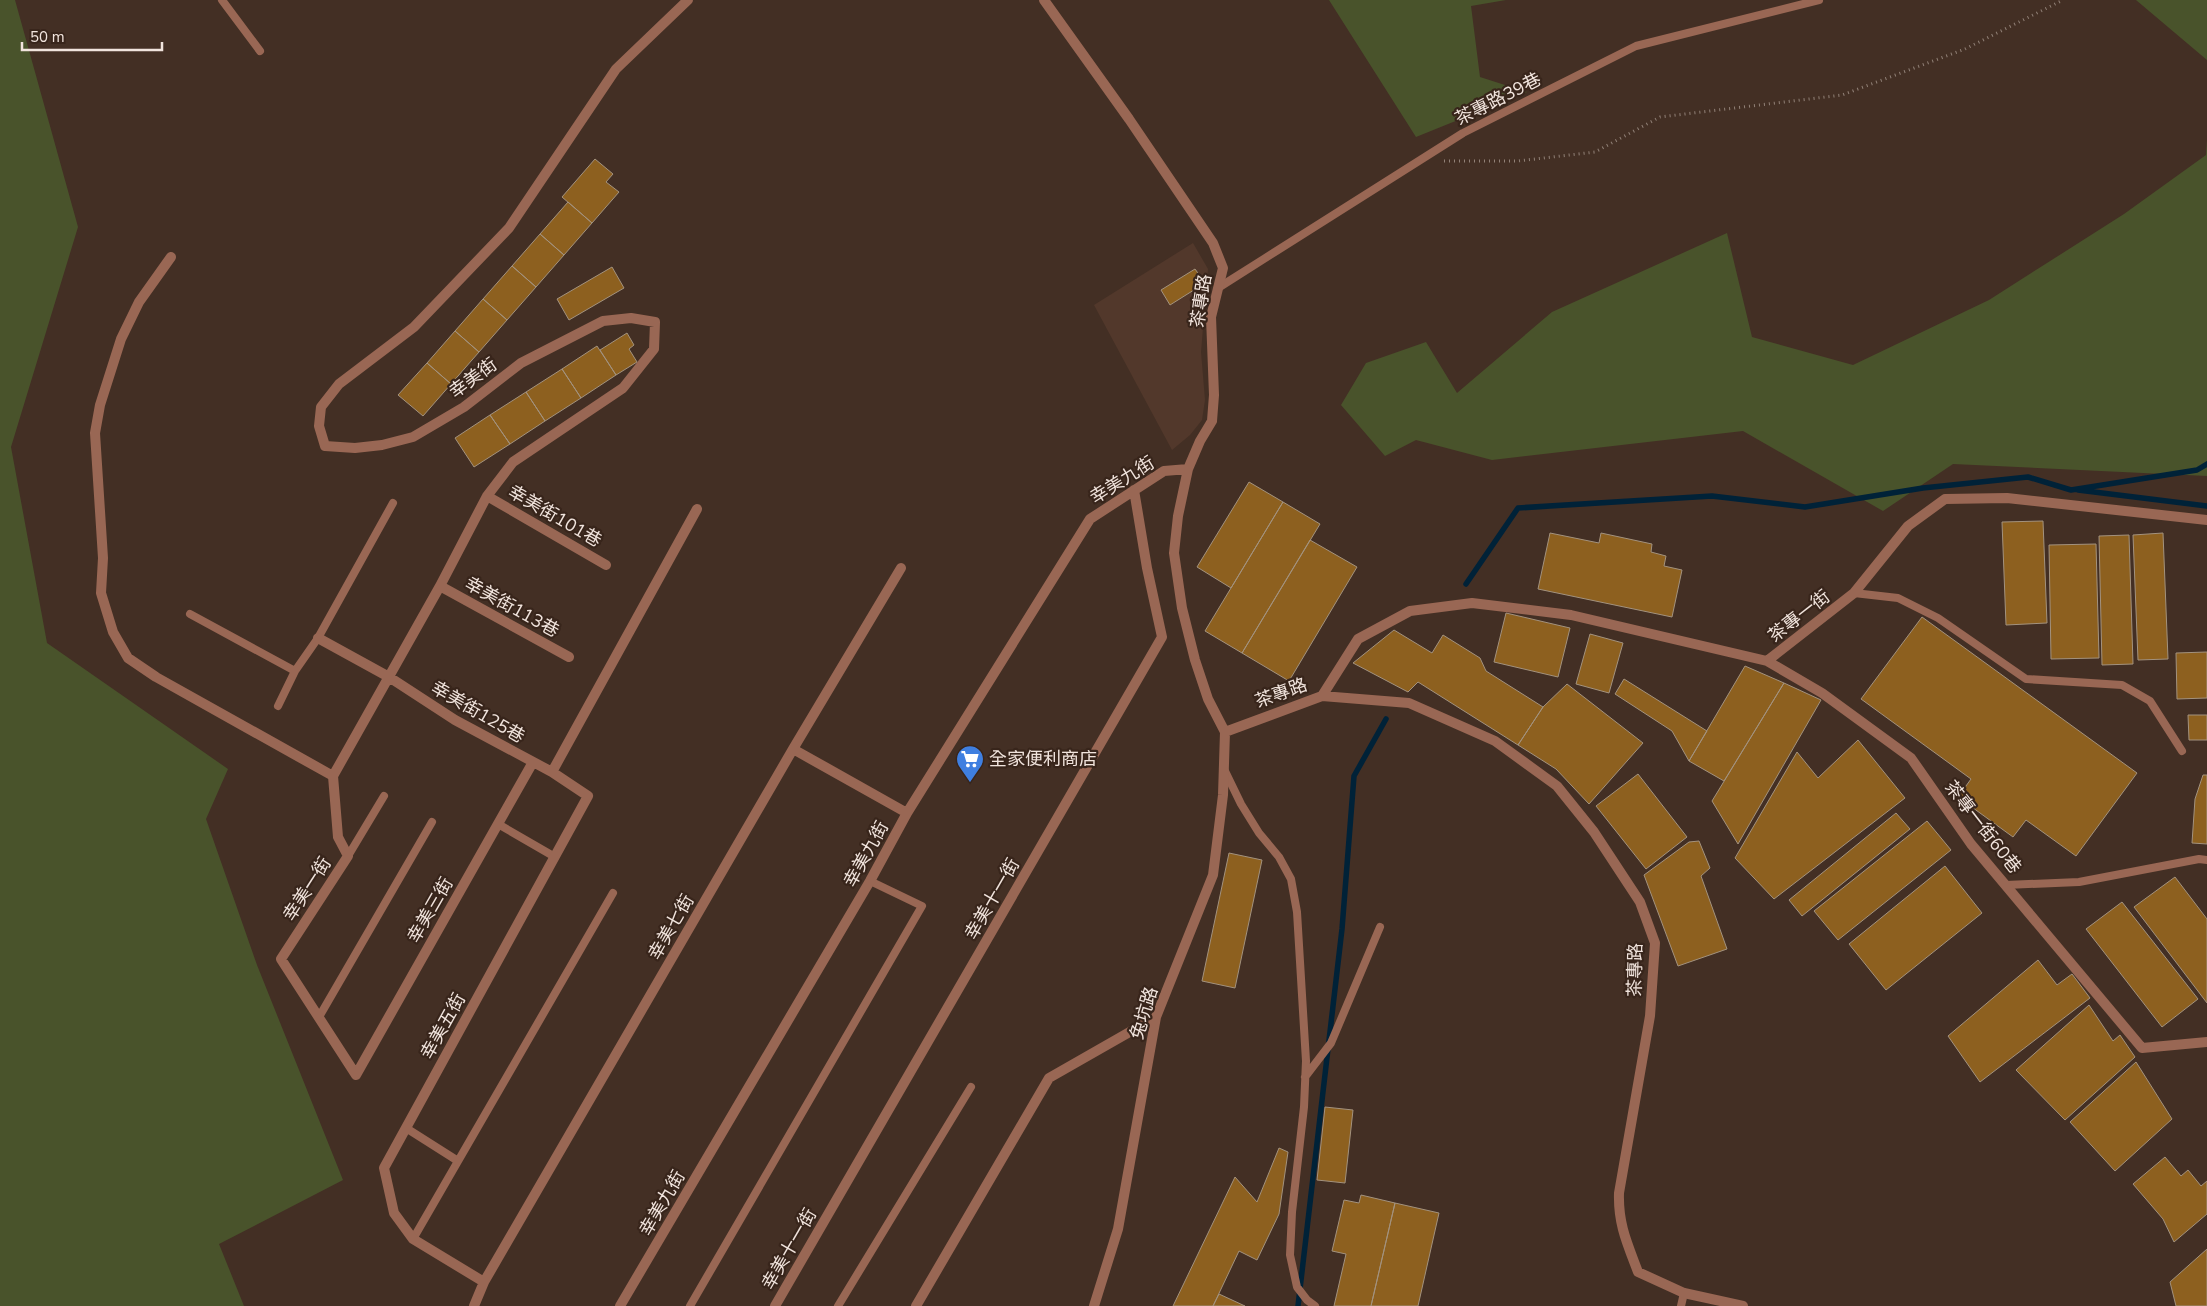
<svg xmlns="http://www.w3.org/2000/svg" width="2207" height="1306" viewBox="0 0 2207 1306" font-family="'Nunito Sans','Noto Sans TC',sans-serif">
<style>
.built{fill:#52382b}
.green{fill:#49532b}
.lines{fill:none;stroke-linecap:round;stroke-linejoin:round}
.stream{stroke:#002238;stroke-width:5.5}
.building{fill:#8d601f;stroke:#a3927e}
.path{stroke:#918177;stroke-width:3;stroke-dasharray:1 4;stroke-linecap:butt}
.service{stroke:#996754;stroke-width:8}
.minor{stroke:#996754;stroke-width:10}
.labels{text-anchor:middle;stroke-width:4.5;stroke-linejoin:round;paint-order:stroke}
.street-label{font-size:18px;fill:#f1e4dd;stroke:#38251b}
.poi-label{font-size:18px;fill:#f1e4dd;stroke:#38251b;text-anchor:start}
</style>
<rect width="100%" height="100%" fill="#432f24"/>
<path class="built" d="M1193,243L1208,269L1201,352L1205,400L1202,420L1190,435L1172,450L1094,305Z"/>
<path class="green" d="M0,0H15L78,227L11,447L47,643L228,769L206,819L257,965L343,1180L219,1244L244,1306H0Z
M1329,0H1506L1471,6L1480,77L1527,92L1416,137Z
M2136,0H2207V60Z
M2207,140V476L1953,464L1883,511L1743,431L1492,460L1416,440L1385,456L1341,405L1366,363L1426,342L1457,393L1552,312L1727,233L1752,337L1853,365L1989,300L2124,214L2206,155Z"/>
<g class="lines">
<path class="stream" d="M2078,490L2207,506
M1466,584L1518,508L1712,496L1805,507L1923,488L2028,477L2071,490L2197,470L2207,464
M1298,1306L1342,929L1354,776L1386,719"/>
</g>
<path class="building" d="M595,159L613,174L606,182L619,192L592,223L562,197Z
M568,202L592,223L564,255L540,234Z
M540,234L564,255L536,287L512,266Z
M512,266L536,287L507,320L483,299Z
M612,267L624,288L569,320L557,299Z
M1195,269L1205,283L1170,305L1161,290Z
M483,299L507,320L479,352L455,331Z
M455,331L479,352L451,384L427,363Z
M627,333L634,345L629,349L637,362L616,375L600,350Z
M597,346L616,375L581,398L562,369Z
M427,363L451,384L423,416L398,395Z
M562,369L581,398L545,421L526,392Z
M526,392L545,421L510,444L490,415Z
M490,415L510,444L474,467L455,438Z
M1249,482L1283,502L1231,588L1197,567Z
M1283,502L1320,524L1242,653L1205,631Z
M2043,521L2047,623L2006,625L2002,522Z
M1550,533L1599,543L1601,533L1652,544L1651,552L1666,556L1664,566L1682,570L1672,617L1538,589Z
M2163,533L2168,659L2138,660L2133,535Z
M2129,535L2133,664L2102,665L2099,536Z
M1310,540L1357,567L1289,681L1242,653Z
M2096,544L2099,658L2051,659L2049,545Z
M1506,613L1570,628L1558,677L1494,662Z
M1922,617L2137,773L2076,856L2026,820L2013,837L1958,797L1971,779L1861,699Z
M1394,630L1432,653L1443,635L1480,658L1486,671L1543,707L1518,745L1418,682L1408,692L1353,663Z
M1590,634L1623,643L1609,693L1576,684Z
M2207,652V698L2177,699L2176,653Z
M1745,666L1784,683L1724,781L1689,761Z
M1624,679L1707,731L1689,761L1672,731L1615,694Z
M1784,683L1821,700L1738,844L1712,801Z
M1567,684L1643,743L1589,804L1556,769L1518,745L1543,707Z
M2188,715H2207V740H2189Z
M1858,740L1905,798L1774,899L1735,858L1797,752L1818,778Z
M1638,774L1687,837L1646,869L1596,806Z
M2203,775H2207V844L2192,843L2195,799Z
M1896,813L1910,829L1802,916L1789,900Z
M1927,821L1951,850L1838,940L1814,911Z
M1699,841L1710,868L1701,876L1727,949L1678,966L1644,875L1689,842Z
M1229,853L1262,860L1235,988L1202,981Z
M1945,866L1982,913L1886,990L1849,944Z
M2175,877L2207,919V1003L2134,907Z
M2122,902L2198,999L2162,1027L2086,929Z
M2038,960L2057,985L2072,974L2090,998L1980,1082L1948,1036Z
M2089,1005L2113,1041L2120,1035L2135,1057L2065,1120L2016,1070Z
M2136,1062L2172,1119L2115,1171L2070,1122Z
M1325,1107L1353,1110L1345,1183L1317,1180Z
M1279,1148L1288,1152L1279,1214L1257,1260L1239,1251L1213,1306H1173L1235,1177L1257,1202Z
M2165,1157L2181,1176L2188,1170L2201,1186L2207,1181V1214L2174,1242L2163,1219L2133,1184Z
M1361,1195L1395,1203L1371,1306H1334L1346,1254L1332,1251L1344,1200L1359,1203Z
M1395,1203L1439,1213L1418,1306H1371Z
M2207,1249V1306H2176L2170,1282Z
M1219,1294L1245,1306H1213Z"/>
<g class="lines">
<path class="path" d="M1444,161H1518L1595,152L1660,117L1842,95L1965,49L2063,0"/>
<path class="service" d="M222,0L260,51
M1218,288L1463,133L1636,46L1819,0
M1854,593L1898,598L1938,618L2026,679L2122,685L2150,701L2182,751
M190,614L295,671
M278,706L295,671L318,638L393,503
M1224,769L1241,804L1259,833L1279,857L1291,879L1297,912L1306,1061L1304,1107L1292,1212L1290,1255L1297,1287L1307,1300L1315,1306
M498,824L555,857
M348,856L384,796
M2006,885L2079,882L2199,859L2207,860
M319,1017L432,822
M1305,1077L1331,1043L1380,927
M406,1128L458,1161
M413,1239L613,893
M690,1306L922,906L870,881
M838,1306L971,1087
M1681,1306L1684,1293"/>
<path class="minor" d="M1044,0L1129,119L1213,243L1223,268L1211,317L1214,395L1212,421L1200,441L1188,469L1178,516L1174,553L1182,608L1195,660L1208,699L1225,732L1223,795L1213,875L1156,1017L1118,1229L1094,1306
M171,257L139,302L121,339L100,405L95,433L103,558L101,593L113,632L128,658L156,677L333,776
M487,496L606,565
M440,586L569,657
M318,638L389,677L455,720L552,772L588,796L384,1168L394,1213L413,1239L484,1282
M1767,661L1854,593L1908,526L1945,499L2007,498L2207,520
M1322,696L1358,639L1410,611L1472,603L1571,615L1767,661L1822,693L1911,758L1971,844L2142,1048L2207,1042
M1225,732L1322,696L1409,703L1495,741L1557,786L1594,832L1640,902L1655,943L1650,1016L1619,1193C1618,1224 1627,1243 1638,1272L1684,1293L1743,1306
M793,749L907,813
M552,772L697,509
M333,776L440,586L487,496L513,462L623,388L654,349L655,322L631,318L603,321L521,363L464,407L413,437L382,445L355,448L325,446L319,426L321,407L339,384L414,327L509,228L616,69L688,0
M333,776L338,837L348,856L281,959L356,1075L533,762
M474,1306L484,1282L793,749L901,568
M620,1306L870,881L907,813L1090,519L1164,471L1188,469
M775,1306L1162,637L1147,568L1134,490
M916,1306L1049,1078L1156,1017"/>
</g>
<defs>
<g id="supermarket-pin" transform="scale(1.4375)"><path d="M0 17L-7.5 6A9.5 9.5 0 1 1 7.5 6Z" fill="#3f7fe0" stroke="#38251b"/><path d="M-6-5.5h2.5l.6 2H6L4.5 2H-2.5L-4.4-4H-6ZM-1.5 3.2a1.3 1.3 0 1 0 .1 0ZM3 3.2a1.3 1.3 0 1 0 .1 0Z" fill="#fff"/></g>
</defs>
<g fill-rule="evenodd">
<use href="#supermarket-pin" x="970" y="759"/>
</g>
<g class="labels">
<g class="street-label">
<text transform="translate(1498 99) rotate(-27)" y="6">茶專路39巷</text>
<text transform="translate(1201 301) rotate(-81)" y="6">茶專路</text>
<text transform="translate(473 378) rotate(-36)" y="6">幸美街</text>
<text transform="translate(1122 480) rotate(-32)" y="6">幸美九街</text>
<text transform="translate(555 516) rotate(30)" y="6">幸美街101巷</text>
<text transform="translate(512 607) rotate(29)" y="6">幸美街113巷</text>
<text transform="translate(1799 616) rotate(-38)" y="6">茶專一街</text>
<text transform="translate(1281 693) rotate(-20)" y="6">茶專路</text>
<text transform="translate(478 712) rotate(30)" y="6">幸美街125巷</text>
<text transform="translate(1983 827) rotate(52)" y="6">茶專一街60巷</text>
<text transform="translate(866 854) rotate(-61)" y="6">幸美九街</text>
<text transform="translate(307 889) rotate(-57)" y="6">幸美一街</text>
<text transform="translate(992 899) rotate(-60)" y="6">幸美十一街</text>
<text transform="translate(430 910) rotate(-60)" y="6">幸美三街</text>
<text transform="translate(671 927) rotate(-60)" y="6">幸美七街</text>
<text transform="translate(1635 970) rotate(-89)" y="6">茶專路</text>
<text transform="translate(1144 1013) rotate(-73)" y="6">兔坑路</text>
<text transform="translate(443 1026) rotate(-61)" y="6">幸美五街</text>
<text transform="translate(662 1203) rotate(-60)" y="6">幸美九街</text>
<text transform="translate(789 1249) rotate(-60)" y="6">幸美十一街</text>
</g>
<g class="poi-label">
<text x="989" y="765">全家便利商店</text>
</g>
</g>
<path d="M22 42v8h140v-8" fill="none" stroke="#f1e4dd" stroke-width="2.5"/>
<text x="30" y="42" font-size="15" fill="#f1e4dd" stroke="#38251b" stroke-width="4" paint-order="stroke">50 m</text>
</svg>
